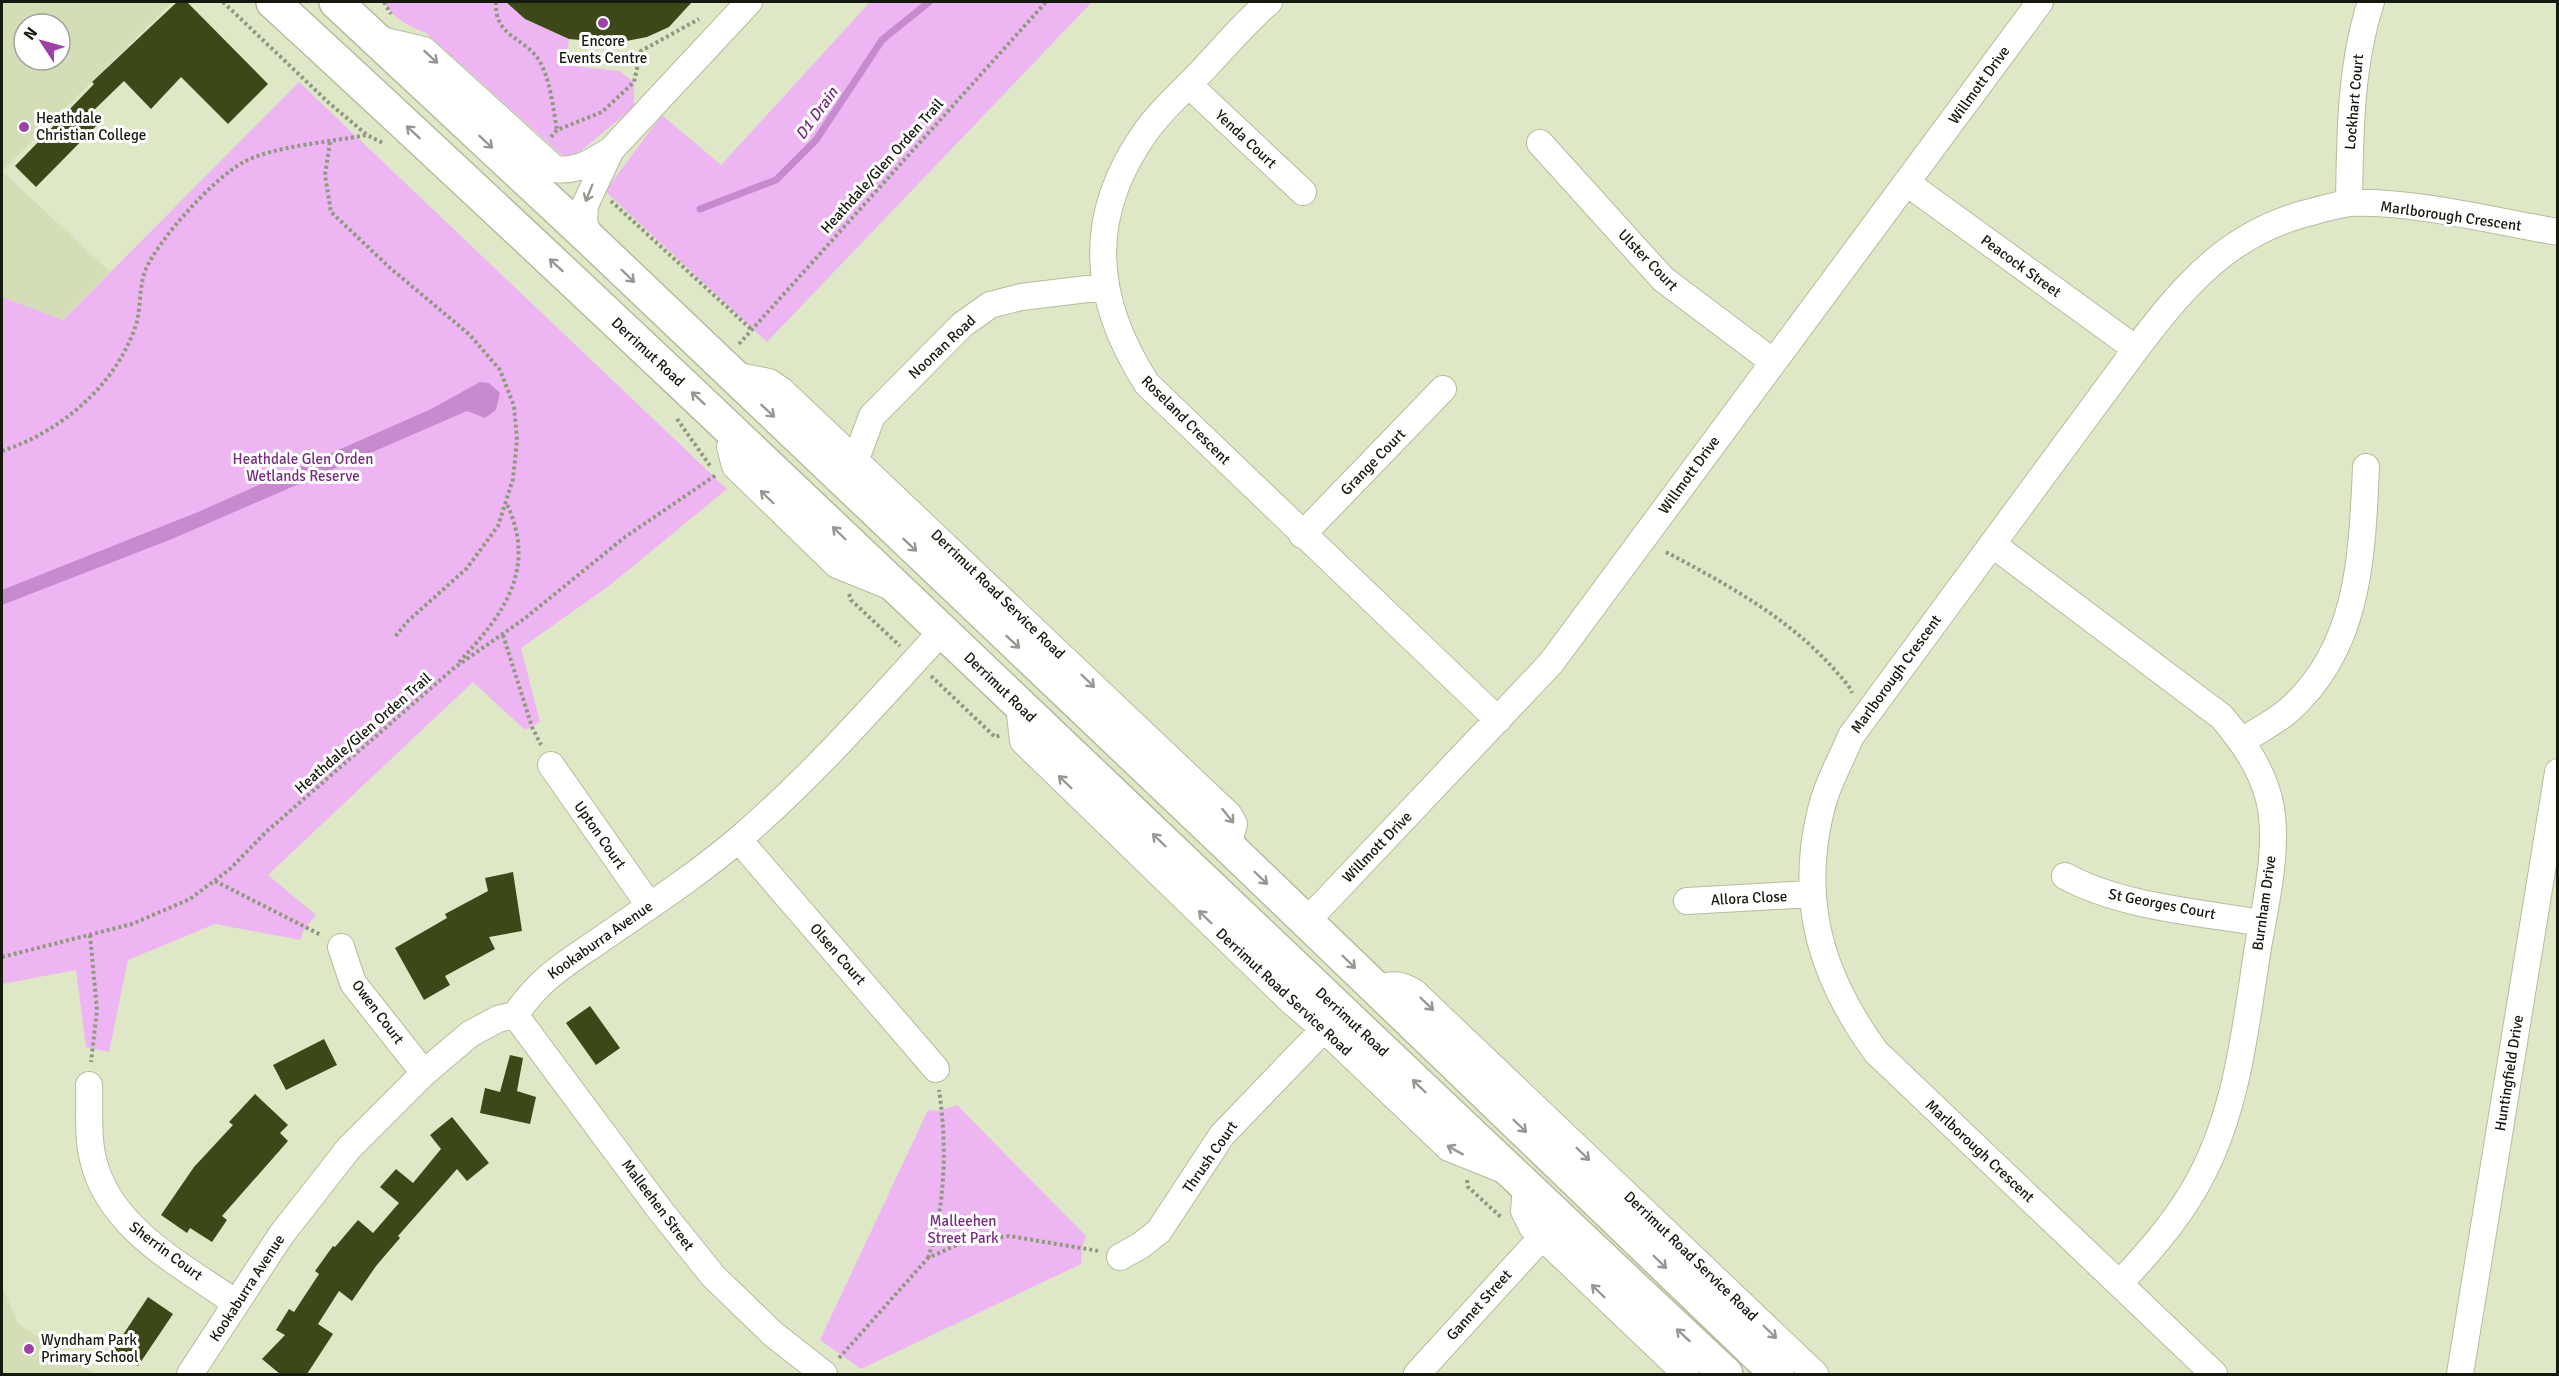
<svg xmlns="http://www.w3.org/2000/svg" width="2559" height="1376" viewBox="0 0 2559 1376" font-family="Signika,sans-serif">
<style>
.built{fill:#d3deb6;fill-rule:evenodd}
.green{fill:#edb6f3}
.water{fill:#c78ace}
.lines{fill:none;stroke-linecap:round;stroke-linejoin:round}
.stream{stroke:#c78ace;stroke-width:7}
.building{fill:#3d4819}
.minor-casing{stroke:#b4bd9d;stroke-width:28}
.highway-casing{stroke:#b4bd9d;stroke-width:36}
.path{stroke:#90987f;stroke-width:4;stroke-dasharray:3 3;stroke-linecap:butt}
.minor{stroke:#fff;stroke-width:26}
.highway{stroke:#fff;stroke-width:33}
.oneway{stroke:#969892}
.poi-dot{fill:#9e40a9;stroke:#fff;stroke-width:2}
.labels{text-anchor:middle;stroke-width:6;stroke-linejoin:round;paint-order:stroke}
.poi-label{font-size:15px;fill:#16190d;stroke:#fff;text-anchor:start}
.street-label{font-size:15px;fill:#16190d;stroke:#fff}
.park-label{font-size:15px;fill:#762d7e;stroke:#fff}
.water-label{font-size:16px;font-style:italic;fill:#742b7d;stroke:#fff}
</style>
<rect width="100%" height="100%" fill="#dee8c7"/>
<path class="built" d="M2,2H172L2,171L110,272L62,320L2,297ZM24,24H60V60H24Z
M2,1285L18,1324L95,1374H2Z"/>
<path class="green" d="M384,2H506L525,19L569,39L566,65L619,71L634,82V107L582,150L565,158L426,33C408,25 393,19 384,2Z
M870,2H1092L767,342L605,191L662,115L721,165Z
M299,82L727,489L609,586L521,648L540,722L525,730L473,682L268,875L316,915L304,930L300,940L215,924L128,960L109,1052L86,1047L76,970L2,984V297L63,320Z
M957,1105L1086,1236L1082,1247L1081,1264L861,1369L820,1340L928,1110L939,1111Z"/>
<path class="water" d="M480,382L489,383L500,393L496,410L485,418L467,411L172,539L2,605V590L198,512L431,409Z"/>
<g class="lines">
<path class="stream" d="M700,209L776,180L816,140L882,40L929,2"/>
</g>
<path class="building" d="M177,2H187L268,84L228,124L181,77L151,109L124,81L93,111L102,120L36,187L15,166L94,84L92,82Z
M506,2H692L669,27L647,37L616,43L569,39L525,19Z
M513,872L522,931L489,937L495,949L445,976L450,985L424,1000L395,948L447,918L445,914L488,891L485,878Z
M590,1006L620,1048L596,1065L566,1023Z
M324,1039L337,1065L286,1090L273,1065Z
M510,1055L523,1058L517,1091L536,1097L530,1124L480,1113L485,1088L500,1092Z
M255,1094L288,1125L280,1133L288,1141L222,1216L227,1220L212,1242L190,1228L187,1233L161,1215L194,1167L233,1125L229,1122Z
M452,1117L489,1163L467,1181L457,1169L398,1236L400,1238L376,1266L352,1301L339,1291L318,1324L333,1334L307,1374H280L262,1359L285,1335L276,1330L289,1309L294,1312L319,1274L315,1271L333,1246L335,1247L358,1220L373,1233L399,1203L380,1187L396,1169L413,1183L441,1149L430,1135Z
M148,1297L173,1314L138,1366L113,1350Z"/>
<g class="lines">
<g class="minor-casing">
<path id="minor" d="M1269,2C1244,23 1222,50 1199,74C1182,92 1161,110 1147,130C1085,216 1092,298 1147,384L1498,720
M376,39L424,50L555,169C577,172 594,161 611,150
M1189,85L1303,192
M1540,143L1663,279L1772,361
M1907,183L2136,349
M2349,203C2350,135 2350,67 2371,2
M590,239L584,222L585,205L611,150L749,2
M729,374L769,382L781,390L1229,815L1234,824L1228,846
M736,434L730,447L735,466L837,565L889,586
M856,459L872,416L962,325L990,305L1021,297L1104,287
M1302,535L1443,389
M1992,544L2222,717C2242,741 2261,767 2269,799C2280,843 2266,902 2258,947C2245,1030 2237,1118 2193,1191C2173,1225 2147,1254 2120,1283
M1019,705L1023,741L1292,1002L1324,1029L1449,1148L1506,1171
M2242,741C2257,731 2275,722 2288,711C2360,648 2362,555 2366,467
M551,765L649,905
M739,840L936,1069
M2065,876C2122,907 2198,912 2262,923
M1687,901L1811,894
M1306,922L1551,663L2040,2
M341,947L353,983L424,1073
M1377,989C1392,983 1400,984 1414,992L1815,1374
M515,1015L660,1210L713,1276L773,1334L824,1374
M89,1085C90,1108 87,1136 93,1159C109,1229 182,1265 236,1303
M1526,1187L1524,1211L1532,1227L1686,1374
M1120,1257L1140,1246L1159,1231L1222,1135L1324,1029
M190,1374L281,1235L349,1148L424,1073L470,1034L498,1019L515,1015C542,976 566,964 603,938C649,906 697,875 739,839C813,776 877,702 942,631
M1417,1374L1542,1237
M2214,1374L1876,1052C1822,978 1799,904 1820,814C1826,786 1840,762 1851,736L2136,349C2185,284 2231,230 2315,211C2326,208 2339,204 2350,203C2416,201 2493,221 2558,232
M2460,1374L2558,772"/>
</g>
<g class="highway-casing">
<path id="highway" d="M273,2C763,453 1239,919 1726,1374
M336,2L590,239L1228,846L1777,1374"/>
</g>
<path class="path" d="M223,2L329,103L367,135L383,143
M384,2L391,14
M496,2C494,38 526,37 540,62C551,82 553,109 557,130
M551,137L557,130L602,112L634,82L641,51L699,19
M330,142L325,175L331,212L389,267L470,335L500,370L514,406L517,440L513,479L498,526L467,568L408,621L394,638
M611,201L752,330
M739,344L1046,2
M677,419L711,467
M2,451C61,432 116,385 136,325C141,308 139,287 145,271C158,240 212,180 242,163C271,146 332,142 366,135
M1666,552C1728,585 1793,620 1839,675C1844,680 1850,687 1852,693
M849,594L851,600L900,646
M503,635L532,727L541,745
M459,662C504,614 538,569 506,502
M931,676L995,737L1001,735
M215,881L321,935
M90,935L97,1010L91,1062
M2,957L132,924L190,899L230,869L266,832L454,668L524,619L625,537L716,475
M1467,1180L1468,1187L1502,1218
M928,1258C946,1206 947,1144 939,1090
M839,1358L928,1258L961,1243L1009,1236L1099,1251"/>
<use href="#minor" class="minor"/>
<use href="#highway" class="highway"/>
</g>
<defs><path id="oneway-shaft" d="M-6 0H5M1.5-3L5.5 0L1.5 3" fill="none" stroke-width="1.6" stroke-linecap="round" stroke-linejoin="round" transform="scale(1.5)"/></defs>
<g class="oneway">
<use href="#oneway-shaft" transform="translate(431 57) rotate(42)"/>
<use href="#oneway-shaft" transform="translate(413 132) rotate(-137)"/>
<use href="#oneway-shaft" transform="translate(486 142) rotate(43)"/>
<use href="#oneway-shaft" transform="translate(589 193) rotate(112)"/>
<use href="#oneway-shaft" transform="translate(556 265) rotate(-137)"/>
<use href="#oneway-shaft" transform="translate(628 276) rotate(44)"/>
<use href="#oneway-shaft" transform="translate(698 398) rotate(-137)"/>
<use href="#oneway-shaft" transform="translate(768 411) rotate(43)"/>
<use href="#oneway-shaft" transform="translate(767 497) rotate(-136)"/>
<use href="#oneway-shaft" transform="translate(839 533) rotate(-136)"/>
<use href="#oneway-shaft" transform="translate(910 545) rotate(43)"/>
<use href="#oneway-shaft" transform="translate(1013 642) rotate(43)"/>
<use href="#oneway-shaft" transform="translate(1088 681) rotate(44)"/>
<use href="#oneway-shaft" transform="translate(1065 782) rotate(-136)"/>
<use href="#oneway-shaft" transform="translate(1228 816) rotate(51)"/>
<use href="#oneway-shaft" transform="translate(1159 840) rotate(-136)"/>
<use href="#oneway-shaft" transform="translate(1261 878) rotate(44)"/>
<use href="#oneway-shaft" transform="translate(1205 917) rotate(-136)"/>
<use href="#oneway-shaft" transform="translate(1349 962) rotate(44)"/>
<use href="#oneway-shaft" transform="translate(1427 1004) rotate(44)"/>
<use href="#oneway-shaft" transform="translate(1419 1086) rotate(-136)"/>
<use href="#oneway-shaft" transform="translate(1520 1126) rotate(44)"/>
<use href="#oneway-shaft" transform="translate(1455 1150) rotate(-151)"/>
<use href="#oneway-shaft" transform="translate(1583 1154) rotate(44)"/>
<use href="#oneway-shaft" transform="translate(1660 1262) rotate(44)"/>
<use href="#oneway-shaft" transform="translate(1598 1291) rotate(-136)"/>
<use href="#oneway-shaft" transform="translate(1770 1332) rotate(44)"/>
<use href="#oneway-shaft" transform="translate(1683 1335) rotate(-137)"/>
</g>
<g class="poi-dot">
<circle cx="603" cy="23" r="6"/>
<circle cx="24" cy="127" r="6"/>
<circle cx="29" cy="1349" r="6"/>
</g>
<g class="labels">
<g class="poi-label">
<text x="603" y="46" text-anchor="middle">Encore<tspan x="603" dy="17">Events Centre</tspan></text>
<text x="36" y="123">Heathdale<tspan x="36" dy="17">Christian College</tspan></text>
<text x="41" y="1345">Wyndham Park<tspan x="41" dy="17">Primary School</tspan></text>
</g>
<g class="street-label">
<text transform="translate(1979 85) rotate(-54)" y="5">Willmott Drive</text>
<text transform="translate(2354 102) rotate(-85)" y="5">Lockhart Court</text>
<text transform="translate(1246 139) rotate(43)" y="5">Yenda Court</text>
<text transform="translate(882 166) rotate(-48)" y="5">Heathdale/Glen Orden Trail</text>
<text transform="translate(2451 216) rotate(8)" y="5">Marlborough Crescent</text>
<text transform="translate(1648 260) rotate(46)" y="5">Ulster Court</text>
<text transform="translate(2021 266) rotate(36)" y="5">Peacock Street</text>
<text transform="translate(942 347) rotate(-43)" y="5">Noonan Road</text>
<text transform="translate(648 352) rotate(43)" y="5">Derrimut Road</text>
<text transform="translate(1186 420) rotate(45)" y="5">Roseland Crescent</text>
<text transform="translate(1373 462) rotate(-46)" y="5">Grange Court</text>
<text transform="translate(1689 475) rotate(-54)" y="5">Willmott Drive</text>
<text transform="translate(998 594) rotate(44)" y="5">Derrimut Road Service Road</text>
<text transform="translate(1896 674) rotate(-54)" y="5">Marlborough Crescent</text>
<text transform="translate(1000 687) rotate(44)" y="5">Derrimut Road</text>
<text transform="translate(363 733) rotate(-41)" y="5">Heathdale/Glen Orden Trail</text>
<text transform="translate(600 835) rotate(55)" y="5">Upton Court</text>
<text transform="translate(1377 847) rotate(-46)" y="5">Willmott Drive</text>
<text transform="translate(1749 898) rotate(-3)" y="5">Allora Close</text>
<text transform="translate(2264 903) rotate(-82)" y="5">Burnham Drive</text>
<text transform="translate(2162 904) rotate(11)" y="5">St Georges Court</text>
<text transform="translate(600 940) rotate(-35)" y="5">Kookaburra Avenue</text>
<text transform="translate(838 954) rotate(49)" y="5">Olsen Court</text>
<text transform="translate(1284 992) rotate(43)" y="5">Derrimut Road Service Road</text>
<text transform="translate(378 1012) rotate(53)" y="5">Owen Court</text>
<text transform="translate(1352 1022) rotate(43)" y="5">Derrimut Road</text>
<text transform="translate(2509 1073) rotate(-81)" y="5">Huntingfield Drive</text>
<text transform="translate(1980 1151) rotate(43)" y="5">Marlborough Crescent</text>
<text transform="translate(1210 1157) rotate(-55)" y="5">Thrush Court</text>
<text transform="translate(658 1205) rotate(53)" y="5">Malleehen Street</text>
<text transform="translate(166 1251) rotate(37)" y="5">Sherrin Court</text>
<text transform="translate(1691 1256) rotate(44)" y="5">Derrimut Road Service Road</text>
<text transform="translate(247 1288) rotate(-57)" y="5">Kookaburra Avenue</text>
<text transform="translate(1479 1305) rotate(-48)" y="5">Gannet Street</text>
</g>
<g class="park-label">
<text x="303" y="464">Heathdale Glen Orden<tspan x="303" dy="17">Wetlands Reserve</tspan></text>
<text x="963" y="1226">Malleehen<tspan x="963" dy="17">Street Park</tspan></text>
</g>
<g class="water-label">
<text transform="translate(816 113) rotate(-54)" y="6">D1 Drain</text>
</g>
</g>
<rect width="2559" height="1376" fill="none" stroke="#16190d" stroke-width="6"/>
<g transform="translate(42 42) rotate(306)"><circle r="28" fill="#ffffff" stroke="#a2a39e" stroke-width="1.5"/>
<path d="M0-4.5L10 22L0 15L-10 22Z" fill="#9e40a9"/>
<text y="-9" font-size="16" font-weight="bold" text-anchor="middle" fill="#16190d">N</text>
</g>
</svg>
